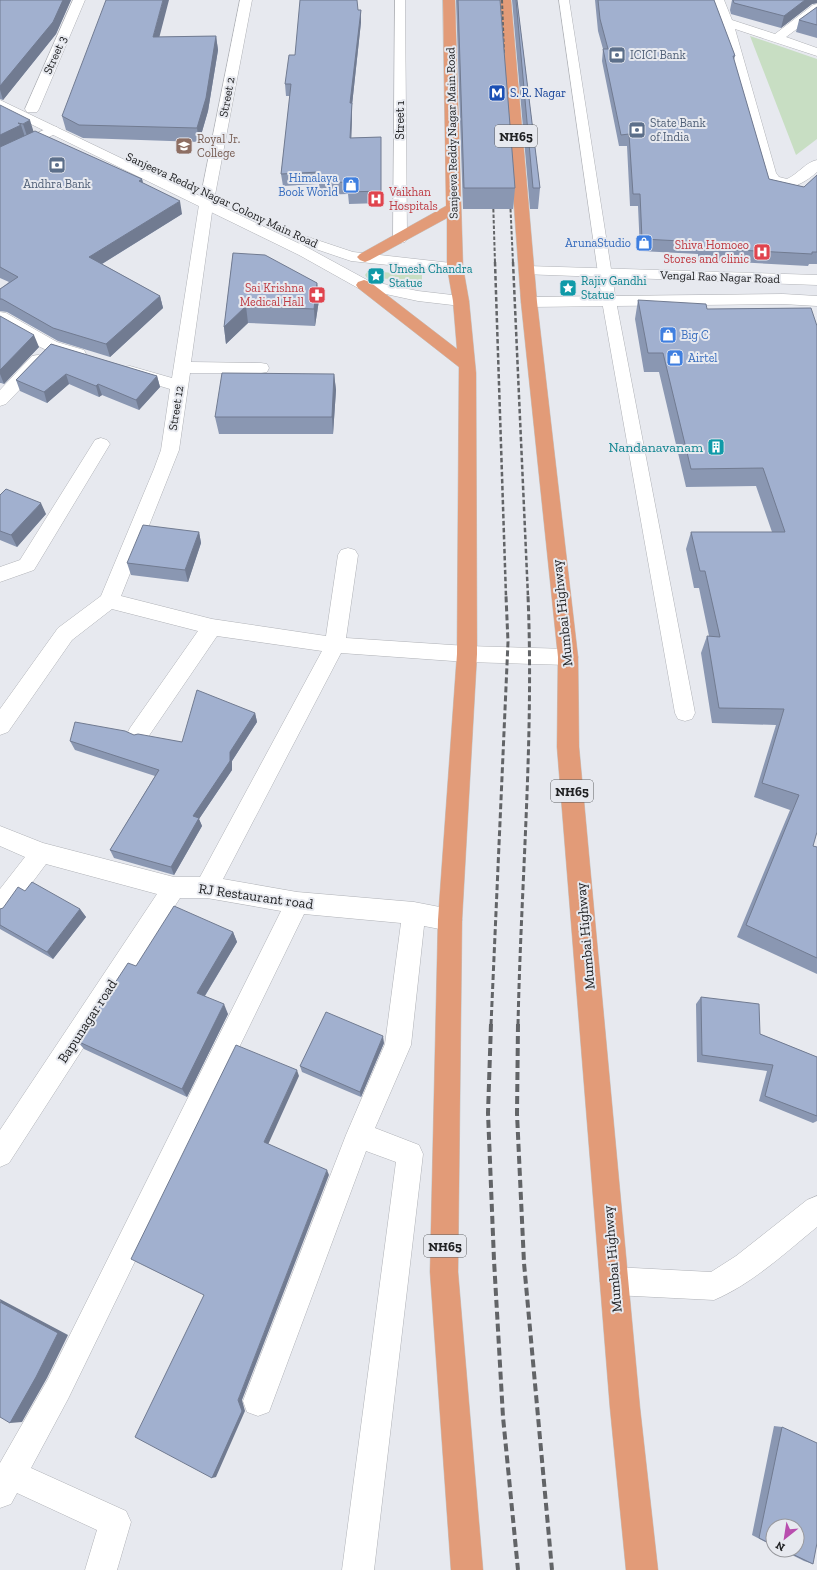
<svg xmlns="http://www.w3.org/2000/svg" width="817" height="1570" viewBox="0 0 817 1570" font-family="'Zilla Slab',serif">
<style>
.green{fill:#c8dec3}
.lines{fill:none;stroke-linecap:round;stroke-linejoin:round}
.lane-casing{stroke:#b0b2b7;stroke-width:1}
.street-casing{stroke:#b0b2b7;stroke-width:1}
.secondary-casing{stroke:#b0b2b7;stroke-width:1}
.highway-casing{stroke:#c5c6c6;stroke-width:1}
.lane{fill:#fff;fill-rule:evenodd}
.street{fill:#fff;fill-rule:evenodd}
.secondary{fill:#fff;fill-rule:evenodd}
.highway{fill:#e29b78;fill-rule:evenodd}
.rail-far3{stroke:#626467;stroke-width:2;stroke-dasharray:3.5 2;stroke-linecap:butt}
.rail-far2{stroke:#626467;stroke-width:2.5;stroke-dasharray:4.5 2.5;stroke-linecap:butt}
.rail-far1{stroke:#626467;stroke-width:3;stroke-dasharray:6 3;stroke-linecap:butt}
.rail{stroke:#626467;stroke-width:4;stroke-dasharray:8 4;stroke-linecap:butt}
.wall{fill:#8a97b2}
.shaded-wall{fill:#717b91}
.building{fill:#a1b0cf;stroke:#717b91}
.labels{text-anchor:middle;stroke-width:4;stroke-linejoin:round;paint-order:stroke}
.far-street-label{font-size:12px;fill:#212224;stroke:#e7e9ef}
.far-service-label{font-size:12px;fill:#4e5e75;stroke:#e7e9ef;text-anchor:start}
.far-transit-label{font-size:12px;fill:#164399;stroke:#e7e9ef;text-anchor:start}
.far-education-label{font-size:12px;fill:#785e54;stroke:#e7e9ef;text-anchor:start}
.far-shop-label{font-size:12px;fill:#366cbe;stroke:#e7e9ef;text-anchor:end}
.far-health-label{font-size:12px;fill:#be3a42;stroke:#e7e9ef;text-anchor:end}
.far-culture-label{font-size:12px;fill:#0d838f;stroke:#e7e9ef;text-anchor:start}
.shield{fill:#e7e9ef;stroke:#5c5e61;stroke-width:1}
.shield-label{font-size:13px;font-weight:bold;fill:#212224}
.culture-label{font-size:14px;fill:#0d838f;stroke:#e7e9ef;text-anchor:end}
.street-label{font-size:14px;fill:#212224;stroke:#e7e9ef}
</style>
<rect width="100%" height="100%" fill="#e7e9ef"/>
<path class="green" d="M750,36L817,59V139L796,155Z
M368,271L422,275V280L367,278L365,275Z"/>
<g class="lines">
<g class="lane-casing">
<path id="lane" d="M395,0H405L407,239L405,242L400,243L395,242L393,239Z
M559,0H569L616,301L695,713L692,719L685,721L678,719L675,713L602,301Z"/>
</g>
<g class="street-casing">
<path id="street" d="M73,0H85L39,109L37,112H27L25,109Z
M240,0H252L215,195L213,198L208,199L203,198L201,195Z
M712,0H724L732,20L775,34L813,5L817,4V14L786,37L817,48V56L735,29L776,173L779,177L787,179C798,174 806,162 817,160V172C799,188 776,197 761,172L721,22Z
M52,126L57,127L59,130L57,133L0,161V151Z
M206,201L211,202L213,205L191,362L261,363L267,364L269,368L267,372L261,373H190L179,450L121,596L212,619L326,636L338,555L341,550L348,548L355,550L358,555L346,638L467,646L568,649L575,651L578,657L575,663L568,665L467,662L341,653L223,879L297,892L414,902L450,909L458,912L462,920L458,928L450,931L424,926L411,1045L375,1128L419,1145L423,1154L374,1570H342L396,1162L366,1151L269,1412L258,1416L247,1412L243,1401L346,1135L385,1044L401,923L304,914L68,1399L31,1468L126,1511L131,1522L117,1570H85L97,1530L17,1493L11,1504L0,1508V1463L48,1379L281,911L207,898H180L9,1163L0,1167V1130L157,894L46,864L8,915L0,918V889L25,857L0,846V826L43,843L174,877H200L322,651L217,636L146,740L138,743L130,740L127,734L130,728L198,631L112,609L72,640L8,732L0,735V709L58,628L101,596L154,469L161,450L170,389L124,375L122,371L124,367L130,366L172,378L199,205L201,202Z
M0,312L6,313L57,342L84,350L86,354L84,358C62,364 19,335 0,324Z
M38,355L44,356L46,360L44,364L6,404L0,406V390L32,356Z
M101,438L107,440L110,444L34,570L0,582V567L20,560L95,440Z
M817,1196V1227C785,1253 752,1284 714,1300L614,1295L604,1291L600,1281L604,1271L614,1267L711,1272L736,1256L807,1200Z"/>
</g>
<g class="secondary-casing">
<path id="secondary" d="M0,100L300,244L297,241L300,238L305,236L353,252L460,264L463,267L460,270L455,272L351,261L301,244L369,281L418,291L461,296L467,298L469,301L467,304L461,306L418,301L358,288L299,255L0,109Z
M527,266L817,275V285L522,274L519,271L522,268Z
M783,294L817,296V306L783,304L529,307L523,305L521,302L523,299L529,297Z"/>
</g>
<g class="highway-casing">
<path id="highway" d="M443,0H455L463,267L469,301L476,373L477,654L462,920L458,1272L483,1570H451L430,1272L438,920L457,654L459,367L358,288L356,285L358,282L364,280L370,282L457,349L453,301L447,267V218L370,260L365,262L360,260L357,257L360,254L446,206Z
M499,0H511L537,302L578,657L579,747L640,1408L658,1570H626L610,1408L557,747L558,657L521,302Z"/>
</g>
<use href="#lane" class="lane"/>
<use href="#street" class="street"/>
<use href="#secondary" class="secondary"/>
<use href="#highway" class="highway"/>
<path class="rail-far3" d="M502,0L504,54
M493,198L495,263
M510,198L513,263"/>
<path class="rail-far2" d="M495,262L506,597
M513,262L528,597"/>
<path class="rail-far1" d="M491,1025L508,642L506,596
M518,1025C521,882 534,739 528,596"/>
<path class="rail" d="M491,1024L488,1113L494,1260L503,1417L518,1570
M518,1024L517,1114L524,1263L552,1570"/>
</g>
<path class="wall" d="M0,0H71L56,34L3,100L0,99Z
M456,0H500L515,188L513,209H463Z
M512,0H517L540,188L538,209H530Z
M595,0H714L735,56L734,60L769,179L804,187L817,175V264H809L808,266L698,260V254L640,251L638,206H630L627,146H619L602,61L603,49L598,31Z
M732,0H817V3L812,4L781,28L731,14L730,10Z
M817,7V38L796,32L799,20Z
M358,10H361V22L352,105V115L351,138L381,137V203L349,204L348,194L320,195L319,184L283,186L281,174L290,96H286L285,84L295,55Z
M216,36L218,50L208,111L199,142L83,138L66,130L62,116L159,37Z
M0,105L34,132L142,179L143,183L182,214L102,264L160,296L163,308L110,357L58,341L7,312L0,311V289L9,282L0,278Z
M233,253L317,283L319,300L315,326L248,323L226,344L224,327Z
M638,300L707,309L811,308L813,846L817,847V974L737,937L790,810L754,797L776,725L712,723L701,653L707,636H709L699,588H694L686,549L691,532H772L756,486L686,487L659,372H644L635,319Z
M0,316L39,347L4,384L1,383H0Z
M51,344L157,376L160,387L139,410L102,395L99,397L69,384L47,403L20,391L16,380Z
M334,374L336,390L333,434H219L215,417Z
M0,495L46,514L17,547L0,540Z
M199,532L201,543L188,582L131,575L127,563Z
M255,713L257,722L232,761V770L199,819L202,826L174,875L114,858L110,850L155,776L75,750L70,741L134,735L182,742Z
M25,891L80,909L86,917L53,959L0,929V909L3,908Z
M233,932L237,942L205,996L228,1014L187,1097L84,1049L77,1041L136,966Z
M701,997L760,1034L817,1057V1121L813,1123L759,1101L767,1071L697,1062L696,1004Z
M384,1043L361,1097L302,1072L300,1066Z
M774,1426L782,1427L813,1564L804,1561L782,1550H797L773,1526V1546L752,1535Z"/>
<path class="shaded-wall" d="M63,0H71L56,34L3,100L0,90V86Z
M163,0H169L156,50L153,37Z
M805,0H817V3L812,4L781,28L784,16Z
M361,10V22L352,105V115L351,150L350,103Z
M216,36L218,50L208,111L199,142L197,128Z
M30,120L34,133L27,136L23,124Z
M21,125L25,137L0,149V135Z
M142,179L145,192L139,181Z
M180,201L182,214L92,270L89,257Z
M317,283L319,300L315,326L314,309Z
M160,296L163,308L110,357L106,344Z
M246,306L248,323L226,344L224,327Z
M34,335L39,347L4,384L0,374V370Z
M66,374L69,384L47,403L44,392Z
M334,374L336,390L333,434L332,417Z
M157,376L160,387L139,410L136,400Z
M98,384L102,395L99,397L96,386Z
M41,503L46,514L17,547L11,535Z
M199,532L201,543L188,582L185,570Z
M255,713L257,722L232,761V770L199,819L202,826L174,875L171,867L193,816L230,752Z
M80,909L86,917L53,959L47,952Z
M233,932L237,942L201,1002L197,993Z
M224,1004L228,1014L187,1097L182,1089Z
M383,1036L384,1043L361,1097L360,1092Z
M297,1070L299,1076L267,1147L264,1142Z
M327,1170L329,1175L242,1400L245,1411L216,1477L212,1478L238,1400Z
M0,1299L68,1335L47,1378L22,1422L10,1423Z"/>
<path class="building" d="M0,0H63L53,22L0,86Z
M106,0H163L153,37L216,36L206,98L197,128L79,125L62,116Z
M300,0H357L358,10H361L350,103H352L350,138L381,137V191L348,192V182L319,183V172L281,174L291,84H285L289,55H295Z
M458,0H500L515,188H464Z
M516,0H517L540,188H533Z
M598,0H714L734,53L735,56H733L769,179L804,187L817,175V252H812V254L701,248V242L642,239L640,194H633L629,134L621,135L603,49H608L600,19Z
M733,0H805L784,16L734,3Z
M817,7V25L799,20Z
M0,105L30,120L23,124L18,123L21,125L0,135Z
M35,131L142,179L139,181L180,201L89,257L160,296L106,344L53,328L2,299H0V289L18,277L0,267V147Z
M233,253L265,255L317,283L314,309L246,306L224,327Z
M638,300L706,304L707,309L811,308L817,326V832L813,846L817,847V958L746,925L799,795L762,783L784,709L719,708L707,636L720,637L705,571H700L691,532H785L763,468L691,469L663,353H648Z
M0,316L34,335L0,370Z
M51,344L157,376L136,400L98,384L96,386L66,374L44,392L16,380Z
M222,373L334,374L332,417H215Z
M6,489L41,503L11,535L0,531V495Z
M143,525L199,532L185,570L127,563Z
M197,690L255,713L230,752V761L193,816L199,818L171,867L110,850L159,770L70,741L75,722L125,731L134,735L138,734L182,742Z
M32,882L80,909L47,952L0,925V909L3,908L18,887L25,891Z
M174,906L233,932L197,993L224,1004L182,1089L77,1041L128,963L136,966Z
M701,997L759,1004L760,1034L817,1057V1116L765,1096L773,1065L702,1055Z
M326,1012L383,1036L360,1092L300,1066Z
M236,1045L297,1070L264,1142L327,1170L238,1400L242,1411L212,1478L135,1437L204,1295L131,1259Z
M0,1302L58,1333L36,1377L10,1423L0,1417Z
M782,1427L817,1443V1543L813,1564L784,1550H797V1526H773V1545L759,1538Z"/>
<defs>
<g id="bank-square" transform="scale(0.9)"><rect x="-9" y="-9" width="18" height="18" rx="4" fill="#5c6f8a" stroke="#e7e9ef"/><path d="M-6-4H6V4H-6ZM0-2.3a2.3 2.3 0 1 0 0 4.6a2.3 2.3 0 1 0 0-4.6Z" fill="#fff"/></g>
<g id="metro-square" transform="scale(0.9)"><rect x="-9" y="-9" width="18" height="18" rx="4" fill="#1a4fb4" stroke="#e7e9ef"/><path d="M-5.5 5V-5H-3L0 0L3-5H5.5V5H3V-.5L0 4L-3-.5V5Z" fill="#fff"/></g>
<g id="university-square" transform="scale(0.9)"><rect x="-9" y="-9" width="18" height="18" rx="4" fill="#8d6e63" stroke="#e7e9ef"/><path d="M0-5L7-2L0 1L-7-2ZM-4 1L0 2.5L4 1V4Q0 6-4 4Z" fill="#fff"/></g>
<g id="shop-square" transform="scale(0.9)"><rect x="-9" y="-9" width="18" height="18" rx="4" fill="#3f7fe0" stroke="#e7e9ef"/><path d="M-5-2.5h2.3a2.7 3.5 0 0 1 5.4 0H5L5.5 6h-11ZM-1.5-2.5h3a1.5 2.3 0 0 0-3 0Z" fill="#fff"/></g>
<g id="hospital-square" transform="scale(0.9)"><rect x="-9" y="-9" width="18" height="18" rx="4" fill="#e0444e" stroke="#e7e9ef"/><path d="M-5-5h3v3.5h4V-5h3V5h-3V1.5h-4V5h-3Z" fill="#fff"/></g>
<g id="sight-square" transform="scale(0.9)"><rect x="-9" y="-9" width="18" height="18" rx="4" fill="#0f9aa8" stroke="#e7e9ef"/><path d="M0-6L1.8-2.2L6-1.7L2.9 1.2L3.7 5.4L0 3.3L-3.7 5.4L-2.9 1.2L-6-1.7L-1.8-2.2Z" fill="#fff"/></g>
<g id="pharmacy-square" transform="scale(0.9)"><rect x="-9" y="-9" width="18" height="18" rx="4" fill="#e0444e" stroke="#e7e9ef"/><path d="M-2-6h4v4h4v4h-4v4h-4v-4h-4v-4h4Z" fill="#fff"/></g>
<g id="building-square" transform="scale(0.9)"><rect x="-9" y="-9" width="18" height="18" rx="4" fill="#0f9aa8" stroke="#e7e9ef"/><path d="M-4-6H4V6H1V3H-1V6H-4ZM-2.5-4.3h1.7v1.8h-1.7ZM.8-4.3h1.7v1.8H.8ZM-2.5-1h1.7V.8h-1.7ZM.8-1h1.7V.8H.8Z" fill="#fff"/></g>
</defs>
<g fill-rule="evenodd">
<use href="#bank-square" x="617" y="55"/>
<use href="#metro-square" x="497" y="93"/>
<use href="#bank-square" x="637" y="130"/>
<use href="#university-square" x="184" y="146"/>
<use href="#bank-square" x="57" y="165"/>
<use href="#shop-square" x="351" y="185"/>
<use href="#hospital-square" x="376" y="199"/>
<use href="#shop-square" x="644" y="243"/>
<use href="#hospital-square" x="762" y="252"/>
<use href="#sight-square" x="376" y="276"/>
<use href="#sight-square" x="568" y="288"/>
<use href="#pharmacy-square" x="317" y="295"/>
<use href="#shop-square" x="668" y="335"/>
<use href="#shop-square" x="675" y="358"/>
<use href="#building-square" x="716" y="447"/>
</g>
<g class="labels">
<g class="far-street-label">
<text transform="translate(55 55) rotate(-66)" y="4">Street 3</text>
<text transform="translate(227 97) rotate(-79)" y="4">Street 2</text>
<text transform="translate(400 120) rotate(-90)" y="4">Street 1</text>
<text transform="translate(452 133) rotate(-91)" y="4">Sanjeeva Reddy Nagar Main Road</text>
<text transform="translate(222 200) rotate(25)" y="4">Sanjeeva Reddy Nagar Colony Main Road</text>
<text transform="translate(720 277) rotate(2)" y="4">Vengal Rao Nagar Road</text>
<text transform="translate(176 408) rotate(-81)" y="4">Street 12</text>
</g>
<g class="far-service-label">
<text x="630" y="59">ICICI Bank</text>
<text x="650" y="127">State Bank<tspan x="650" dy="14">of India</tspan></text>
<text x="57" y="188" text-anchor="middle">Andhra Bank</text>
</g>
<g class="far-transit-label">
<text x="510" y="97">S. R. Nagar</text>
</g>
<g class="far-education-label">
<text x="197" y="143">Royal Jr.<tspan x="197" dy="14">College</tspan></text>
</g>
<g class="far-shop-label">
<text x="338" y="182">Himalaya<tspan x="338" dy="14">Book World</tspan></text>
<text x="631" y="247">ArunaStudio</text>
<text x="681" y="339" text-anchor="start">Big C</text>
<text x="688" y="362" text-anchor="start">Airtel</text>
</g>
<g class="far-health-label">
<text x="389" y="196" text-anchor="start">Vaikhan<tspan x="389" dy="14">Hospitals</tspan></text>
<text x="749" y="249">Shiva Homoeo<tspan x="749" dy="14">Stores and clinic</tspan></text>
<text x="304" y="292">Sai Krishna<tspan x="304" dy="14">Medical Hall</tspan></text>
</g>
<g class="far-culture-label">
<text x="389" y="273">Umesh Chandra<tspan x="389" dy="14">Statue</tspan></text>
<text x="581" y="285">Rajiv Gandhi<tspan x="581" dy="14">Statue</tspan></text>
</g>
<g class="shield">
<rect x="495" y="125" width="42" height="22" rx="3"/>
<rect x="551" y="780" width="42" height="22" rx="3"/>
<rect x="424" y="1235" width="42" height="22" rx="3"/>
</g>
<g class="shield-label">
<text x="516" y="141">NH65</text>
<text x="572" y="796">NH65</text>
<text x="445" y="1251">NH65</text>
</g>
<g class="culture-label">
<text x="703" y="452">Nandanavanam</text>
</g>
<g class="street-label">
<text transform="translate(562 613) rotate(-96)" y="5">Mumbai Highway</text>
<text transform="translate(256 896) rotate(8)" y="5">RJ Restaurant road</text>
<text transform="translate(585 936) rotate(-95)" y="5">Mumbai Highway</text>
<text transform="translate(87 1021) rotate(-57)" y="5">Bapunagar road</text>
<text transform="translate(612 1259) rotate(-95)" y="5">Mumbai Highway</text>
</g>
</g>
<g transform="translate(785 1538) rotate(210)"><circle r="19" fill="#e7e9ef" stroke="#98999e"/>
<path d="M0-3L7 15L0 10L-7 15Z" fill="#b84dae"/>
<text y="-6" font-size="11" font-weight="bold" text-anchor="middle" fill="#212224">N</text>
</g>
</svg>
